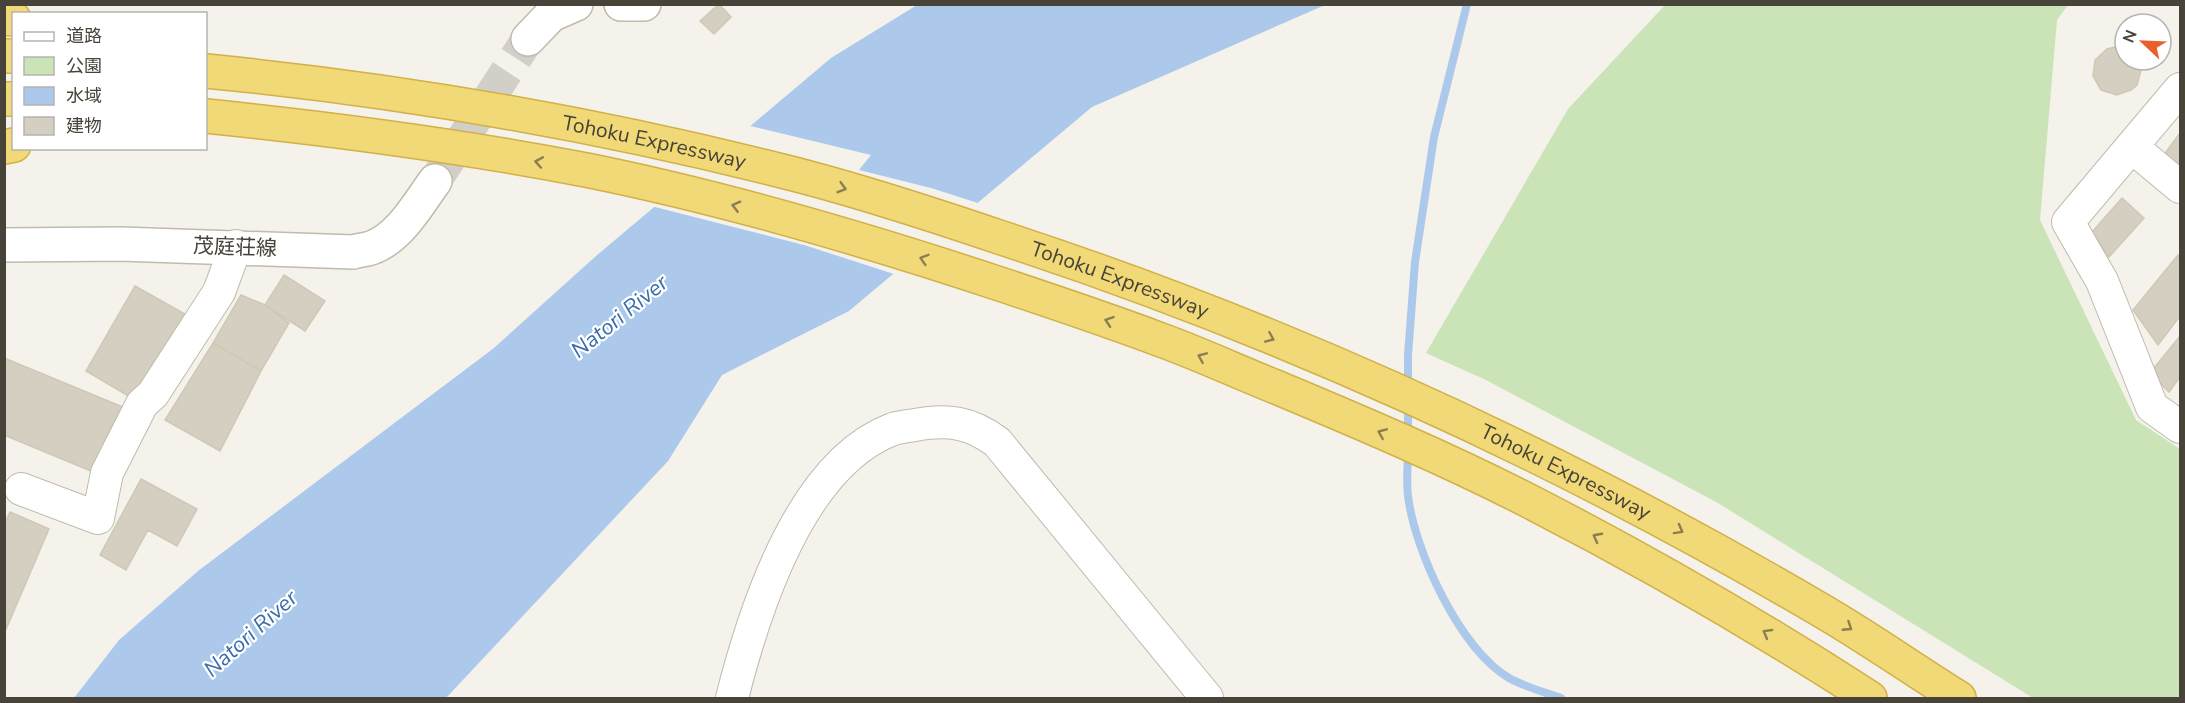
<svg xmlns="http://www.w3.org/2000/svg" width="2185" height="703" viewBox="0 0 2185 703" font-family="'Nunito Sans','Noto Sans JP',sans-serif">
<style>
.green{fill:#cae4b7}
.water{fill:#acc9eb}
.pier{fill:#f4f2ea}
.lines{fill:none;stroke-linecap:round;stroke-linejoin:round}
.stream{stroke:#acc9eb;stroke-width:8}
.building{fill:#d4cfc1;stroke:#cfc8b4;stroke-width:1.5}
.tertiary-tunnel{stroke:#d1cfc7;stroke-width:33;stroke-dasharray:33 16;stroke-linecap:butt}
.minor-casing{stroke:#bfbbad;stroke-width:34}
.tertiary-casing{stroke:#bfbbad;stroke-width:36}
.motorway-casing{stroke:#d1b047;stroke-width:36}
.minor{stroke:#fff;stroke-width:32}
.tertiary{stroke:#fff;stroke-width:33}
.motorway{stroke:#f2d977;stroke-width:33}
.oneway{stroke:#8b7f52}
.labels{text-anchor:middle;stroke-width:4.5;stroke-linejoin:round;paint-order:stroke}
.street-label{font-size:21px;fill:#474339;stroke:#fff}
.water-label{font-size:22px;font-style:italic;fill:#3a6dab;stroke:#fff}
</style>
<rect width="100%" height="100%" fill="#f4f2ea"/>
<path class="green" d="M1665,5H2068L2057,20L2040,220L2136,420L2180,449V698H2033L1718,503L1486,380L1426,353L1568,109Z"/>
<path class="water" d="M917,5H1325L1092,107L849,311L722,375L668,461L446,698H74L119,640L198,571L494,348L596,256L831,58Z"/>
<path class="pier" d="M746,125L871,155L859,170L931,188L981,204L897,275L804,245L651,206Z"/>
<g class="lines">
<path class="stream" d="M1408,389V355L1415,262L1434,137L1467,4
M1408,434V405
M1408,450C1408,465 1406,481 1408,496C1415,552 1460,649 1509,678C1525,687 1544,692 1561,698"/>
</g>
<path class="building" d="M719,4L731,17L714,34L700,21Z
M2115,47L2125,48V60H2138L2141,70L2137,85L2131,90L2117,95L2101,90L2093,76L2095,60L2107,49Z
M2180,133V176L2160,160Z
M2122,198L2144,218L2109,257L2092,232Z
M2178,255L2180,258V316L2158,345L2133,310Z
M284,275L325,301L305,331L265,305Z
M135,286L192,318L142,404L86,371Z
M241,295L265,305L289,323L261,371L213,343Z
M2180,336V377L2169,392L2150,373Z
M213,343L261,371L220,451L165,420Z
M4,358L125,408L98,474L4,435Z
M141,479L197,509L177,546L148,530L126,570L100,555Z
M10,512L49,529L4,634V525Z"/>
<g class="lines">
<path class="tertiary-tunnel" d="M435,181L528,39"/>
<g class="minor-casing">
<path id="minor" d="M2180,89L2068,222L2102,281L2152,407L2180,427
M2132,147L2180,187
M21,489L98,518L107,473L142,404L153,394L219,292L236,246
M732,698C754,611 800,464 893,429C900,427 908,426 915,425C948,419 970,422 997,442L1207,698"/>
</g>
<g class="tertiary-casing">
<path id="tertiary" d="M621,4H644
M528,39L551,15L576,4
M4,245L121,244L353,252C359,250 365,250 371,248C400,238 418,204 435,181"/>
</g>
<g class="motorway-casing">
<g id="motorway">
<path d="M4,18L14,19"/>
<path d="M4,56H14"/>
<path id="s1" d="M206,71C400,90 592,123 782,171C855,189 928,213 999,237C1287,331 1563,458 1824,612C1870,639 1914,670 1959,698"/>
<path d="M4,99H14"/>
<path d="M206,116C333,129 461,146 586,170C726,198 864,239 1000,284C1054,302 1108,320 1161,340C1200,354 1238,372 1276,387C1362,423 1447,459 1529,501C1646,561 1760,627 1870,698"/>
<path d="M4,147L14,145"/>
</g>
</g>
<use href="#minor" class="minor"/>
<use href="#tertiary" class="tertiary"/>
<use href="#motorway" class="motorway"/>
</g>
<defs><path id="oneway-chevron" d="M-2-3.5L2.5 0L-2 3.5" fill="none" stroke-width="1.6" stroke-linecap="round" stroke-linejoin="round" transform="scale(1.5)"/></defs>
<g class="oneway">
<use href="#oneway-chevron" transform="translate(539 162) rotate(-170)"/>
<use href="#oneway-chevron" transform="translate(842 188) rotate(16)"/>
<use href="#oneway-chevron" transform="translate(736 206) rotate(-166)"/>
<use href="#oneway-chevron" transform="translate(924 259) rotate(-163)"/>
<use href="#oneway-chevron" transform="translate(1109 321) rotate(-161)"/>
<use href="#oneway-chevron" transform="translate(1270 338) rotate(23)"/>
<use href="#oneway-chevron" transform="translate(1202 357) rotate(-157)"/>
<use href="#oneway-chevron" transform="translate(1382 433) rotate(-157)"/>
<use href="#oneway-chevron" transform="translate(1679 530) rotate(29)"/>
<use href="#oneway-chevron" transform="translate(1597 537) rotate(-152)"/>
<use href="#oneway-chevron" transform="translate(1848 627) rotate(33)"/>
<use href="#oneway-chevron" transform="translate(1767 633) rotate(-150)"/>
</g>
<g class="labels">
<g class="street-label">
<text dy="7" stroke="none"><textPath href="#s1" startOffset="454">Tohoku Expressway</textPath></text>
<text transform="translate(235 247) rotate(2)" y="7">茂庭荘線</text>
<text dy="7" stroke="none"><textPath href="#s1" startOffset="940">Tohoku Expressway</textPath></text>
<text dy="7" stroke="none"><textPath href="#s1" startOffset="1426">Tohoku Expressway</textPath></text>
</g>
<g class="water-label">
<text transform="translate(619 316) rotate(-39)" y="8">Natori River</text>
<text transform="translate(250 633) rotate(-42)" y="8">Natori River</text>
</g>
</g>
<rect width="2185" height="703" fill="none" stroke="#474339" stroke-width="12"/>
<rect x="12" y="12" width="195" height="138" fill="#ffffff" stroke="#b5b4b0" stroke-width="1.5"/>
<rect x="24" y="32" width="30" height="9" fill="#ffffff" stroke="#b5b4b0" stroke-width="1.5"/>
<text x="66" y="42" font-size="18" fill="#474339">道路</text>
<rect x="24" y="57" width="30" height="18" fill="#cae4b7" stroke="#b5b4b0" stroke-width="1.5"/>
<text x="66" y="72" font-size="18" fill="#474339">公園</text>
<rect x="24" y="87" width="30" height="18" fill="#acc9eb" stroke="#b5b4b0" stroke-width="1.5"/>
<text x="66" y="102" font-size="18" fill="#474339">水域</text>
<rect x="24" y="117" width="30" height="18" fill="#d4cfc1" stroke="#b5b4b0" stroke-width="1.5"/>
<text x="66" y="132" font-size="18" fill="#474339">建物</text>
<g transform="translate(2143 42) rotate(293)"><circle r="28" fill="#ffffff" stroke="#b5b4b0" stroke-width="1.5"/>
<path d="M0-4.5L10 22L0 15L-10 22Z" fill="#e8612d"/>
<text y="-9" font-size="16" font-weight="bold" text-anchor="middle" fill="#474339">N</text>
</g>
</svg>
